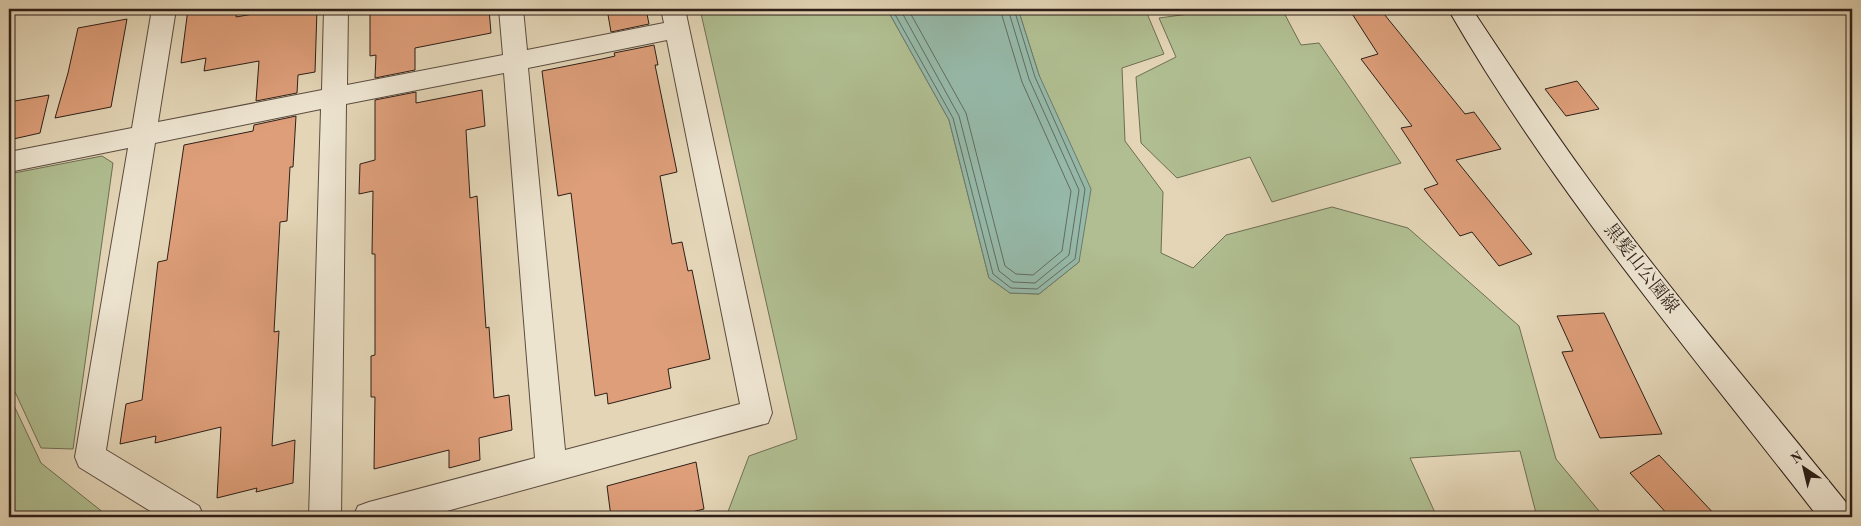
<svg xmlns="http://www.w3.org/2000/svg" width="1861" height="526" viewBox="0 0 1861 526" font-family="'Old Standard TT','Noto Serif JP',serif">
<style>
.green{fill:#b0be91;stroke:#6f6e54}
.water{fill:#96b9a9;stroke:#6c7b6f}
.lines{fill:none;stroke-linecap:round;stroke-linejoin:round}
.shore{stroke:#626c60;stroke-width:1}
.building{fill:#dd9e79;stroke:#2e1f18}
.street-casing{stroke:#5b4c40;stroke-width:2}
.secondary-casing{stroke:#2e1f18;stroke-width:2}
.street{fill:#ede4d0;fill-rule:evenodd}
.secondary{fill:#ede4d0;fill-rule:evenodd}
.labels{text-anchor:middle;stroke-width:4;stroke-linejoin:round;paint-order:stroke}
.street-label{font-size:18px;fill:#2e1f18;stroke:#ede4d0}
</style>
<rect width="100%" height="100%" fill="#e3d5b6"/>
<filter id="stains"><feTurbulence type="fractalNoise" baseFrequency=".004" numOctaves="4"/><feColorMatrix values="0 0 0 0 .2 0 0 0 0 .09 0 0 0 0 .02 0 0 0 .5 -.17"/></filter>
<radialGradient id="worn" r=".72"><stop offset=".6" stop-color="#630" stop-opacity="0"/><stop offset="1" stop-color="#630" stop-opacity=".3"/></radialGradient>
<path class="green" d="M700,9H887L949,120L989,278L1010,293L1039,294L1079,262L1039,75L1018,9H1168L1146,11L1164,54L1122,68L1125,141L1163,192L1161,253L1193,268L1226,235L1332,207L1408,228L1519,326L1556,459L1604,517H1537L1520,451L1410,458L1437,517H726L749,456L797,439Z
M1212,9H1282L1301,45L1319,43L1401,163L1272,202L1250,157L1177,178L1141,143L1136,77L1176,57L1159,18L1211,11Z
M102,156L113,163L73,449L41,448L9,379V174Z
M9,395L41,463L109,517H9Z"/>
<path class="water" d="M887,9H1018L1039,75L1091,189L1079,262L1039,294L1010,293L989,278L949,120Z"/>
<g class="lines">
<path class="shore" d="M892,9L953,118L993,274L1011,288L1037,289L1075,259L1085,189L1035,77L1014,9
M900,9L959,116L999,271L1013,282L1035,283L1069,255L1079,190L1029,79L1008,9
M908,9L966,113L1005,266L1016,274L1033,275L1062,251L1071,191L1022,82L1000,9"/>
</g>
<path class="building" d="M188,9H237L236,17L281,9H317L315,72L298,75L297,93L256,101L259,61L204,71L206,58L181,63Z
M370,9H489L491,33L415,48V70L375,78L376,55L370,56Z
M607,9H646L649,24L611,32Z
M1349,9H1380L1465,114L1474,112L1501,149L1456,160L1532,254L1499,266L1472,232L1460,236L1424,189L1438,184L1401,128L1412,126L1361,59L1378,54Z
M127,19L111,107L55,118L68,73L78,28Z
M654,45L658,65H655L677,172L660,176L672,244L682,242L688,271L692,270L710,359L668,369L671,388L608,404L607,393L595,396L571,193L558,196L542,71L602,59L615,56L614,53Z
M1577,81L1599,109L1566,116L1545,89Z
M482,90L485,126L466,130L470,198L477,196L486,328L489,327L494,398L509,395L512,430L479,438L480,460L449,468V450L374,469L375,397H371V356L375,355V254H372L373,191L359,194L360,164L375,160V100L416,92V103Z
M49,95L40,133L9,140V102Z
M296,116L293,167H290L287,221L280,222L274,332L279,331L272,446L295,440L293,483L256,492L257,488L217,498L221,427L155,443L156,436L120,444L126,404L142,400L158,262L167,260L184,145L253,131L254,125Z
M1604,313L1662,434L1600,438L1562,352L1573,351L1557,316Z
M1659,455L1717,517H1670L1630,473Z
M696,462L704,509L672,517H611L607,486Z"/>
<g class="lines">
<g class="street-casing">
<path id="street" d="M152,9H176L158,122L322,90L324,9H348L347,85L503,55L499,9H523L527,50L664,23L661,9H685L772,413L768,423L425,517H353L358,506L369,502L535,458L504,73L346,104L341,517H309L321,109L155,143L106,450L199,506L204,517H160L79,467L75,457L128,148L9,172V152L132,128ZM667,40L740,404L565,450L528,68Z"/>
</g>
<g class="secondary-casing">
<path id="secondary" d="M1448,9H1472C1511,68 1550,127 1592,184C1673,295 1763,399 1849,506L1852,517H1818C1690,352 1553,191 1448,9Z"/>
</g>
<use href="#street" class="street"/>
<use href="#secondary" class="secondary"/>
</g>
<g class="labels">
<g class="street-label">
<text transform="translate(1642 268) rotate(52)" y="6">黒髪山公園線</text>
</g>
</g>
<rect width="1861" height="526" fill="none" stroke="#e3d5b6" stroke-width="30"/>
<rect x="10" y="10" width="1841" height="506" fill="none" stroke="#2e1f18" stroke-width="2.5"/>
<rect x="15" y="15" width="1831" height="496" fill="none" stroke="#2e1f18"/>
<g transform="translate(1804 468) rotate(325)" stroke="#ede4d0" stroke-width="4" paint-order="stroke">
<path d="M0-4L9 19L0 12L-9 19Z" fill="#2e1f18"/>
<text y="-8" font-size="14" font-weight="bold" text-anchor="middle" fill="#2e1f18">N</text>
</g>
<rect width="100%" height="100%" filter="url(#stains)"/>
<rect width="100%" height="100%" fill="url(#worn)"/>
</svg>
